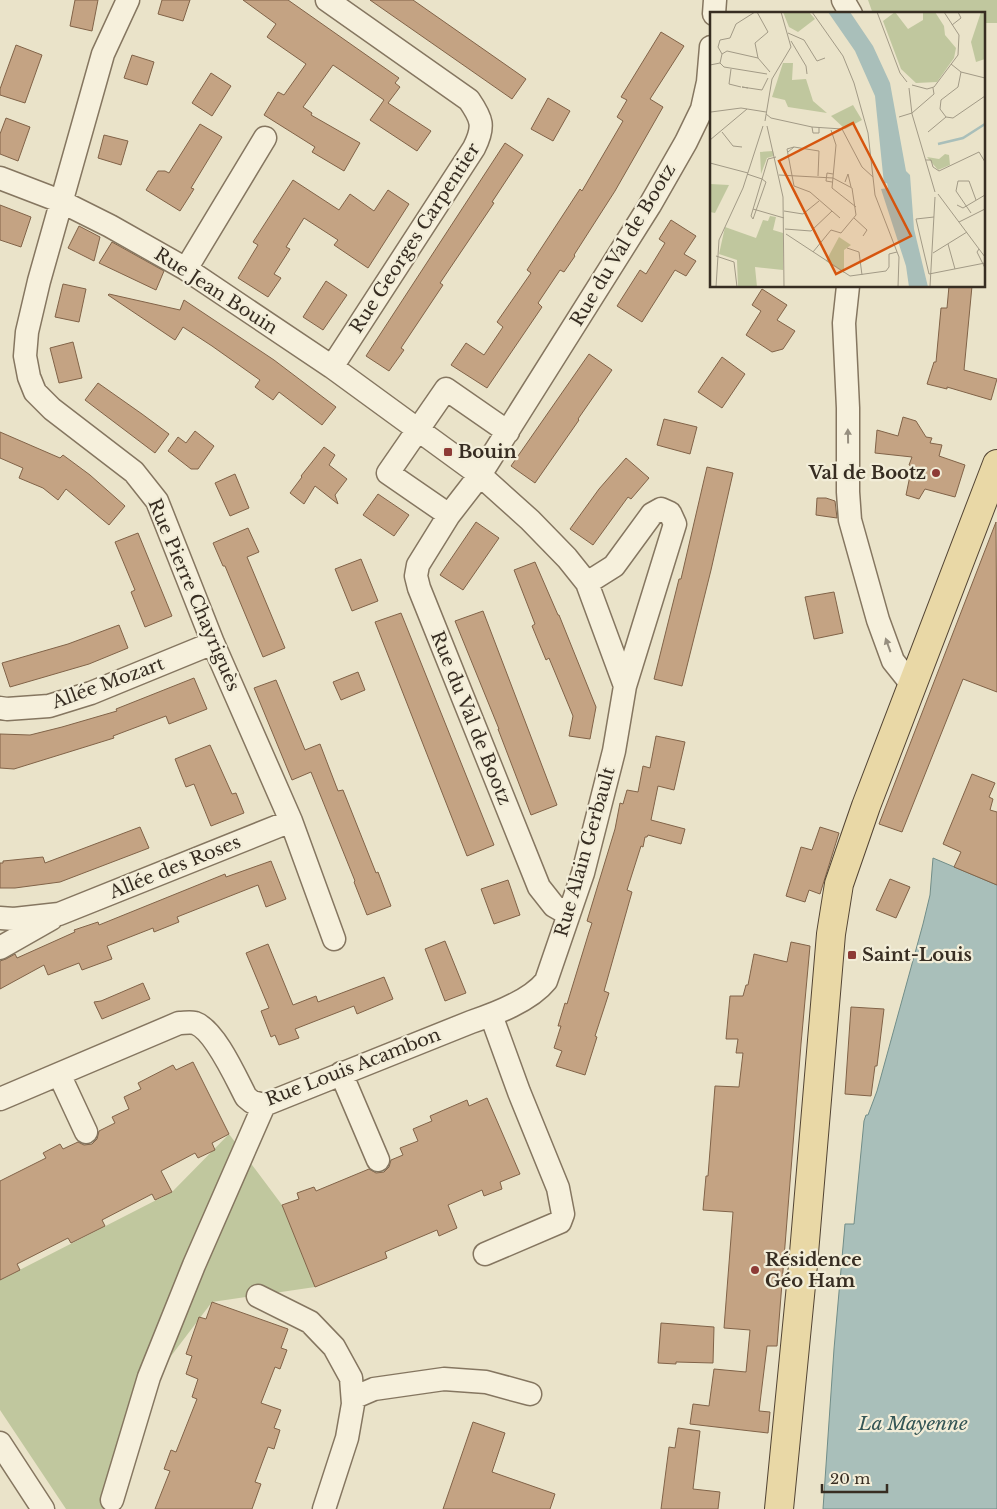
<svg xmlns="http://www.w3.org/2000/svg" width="997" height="1509" viewBox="0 0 997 1509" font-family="'Libre Baskerville',serif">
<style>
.green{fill:#c0c79e}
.water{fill:#a9bfba;stroke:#718d88}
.building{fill:#c4a383;stroke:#816348}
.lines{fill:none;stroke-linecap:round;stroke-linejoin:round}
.minor-casing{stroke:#857660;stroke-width:25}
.major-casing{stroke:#534433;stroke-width:30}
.minor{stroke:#f6f0dc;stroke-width:22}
.major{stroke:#e9d8a6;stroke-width:28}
.oneway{fill:#968e7f}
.poi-dot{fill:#8d3b36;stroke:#f2edd8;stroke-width:2}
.labels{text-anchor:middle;stroke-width:4.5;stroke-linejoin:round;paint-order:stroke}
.street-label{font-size:18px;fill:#372d22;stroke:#f2edd8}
.poi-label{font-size:18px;font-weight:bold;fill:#372d22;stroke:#f2edd8;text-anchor:start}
.water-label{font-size:19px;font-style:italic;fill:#355;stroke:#f2edd8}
.inset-river{fill:none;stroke:#a9bfba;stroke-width:2.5}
.inset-road{fill:none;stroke:#a29a86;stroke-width:1}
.view{fill:#d6550e;fill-opacity:0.15;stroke:#d6550e;stroke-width:2.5}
.inset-edge{fill:none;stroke:#372d22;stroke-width:2.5}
</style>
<rect width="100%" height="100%" fill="#eae3c9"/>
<path class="green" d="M868,0H997V23H983V14H873Z
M229,1134L282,1205L315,1287L212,1302L146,1389L110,1509H66L0,1410V1280L172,1192Z"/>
<path class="water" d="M933,858L997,885V1509H823L834,1349L845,1224H854L864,1121L866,1115H868L877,1091L923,924L930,895Z"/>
<path class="building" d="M75,0H98L92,31L70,26Z
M162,0H190L183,21L158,14Z
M243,0H288L399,78L395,83L400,87L388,103L431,131L417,151L370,120L384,100L333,65L303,107L312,113L311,115L360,143L344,171L312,152L315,147L264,115L278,92L284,95L306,64L267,37L276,24Z
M370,0H413L526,79L512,99Z
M661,32L684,46L650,99L663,107L615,191L574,255L575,256L564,272L560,270L538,303L542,307L487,388L451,365L466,343L484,355L503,327L497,322L531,273L527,270L580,189L582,191L623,121L617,117L627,100L621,97Z
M16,45L42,55L25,103L0,95V89Z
M132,55L154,62L147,85L124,78Z
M211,73L231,86L212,116L192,103Z
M548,98L570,111L553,141L531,129Z
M6,118L30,127L18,161L0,154V134Z
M200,124L222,137L191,188L194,189L180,211L146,190L158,171H165L169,173Z
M104,135L128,141L121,165L98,158Z
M505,143L523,155L492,202L494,203L440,283L443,285L401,348L404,350L389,371L366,356Z
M293,180L339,210L350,194L374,211L388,190L409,204L368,268L334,245L338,240L304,218L286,247L290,249L274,274L281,278L268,297L238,278L258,245L253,242Z
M0,205L31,217L21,247L0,240Z
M671,220L696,236L684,254L696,261L686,276L675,270L642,322L617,306L640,270L646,274L665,243L659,239Z
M79,226L100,237L94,261L68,248Z
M112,242L164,271L156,290L99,263Z
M326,281L347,295L323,330L303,317Z
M63,284L86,289L79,322L55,317Z
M949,286H972L964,370L997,379L991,400L947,387V389L927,384L934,362H936L941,308H947Z
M762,289L787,305L777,320L795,331L783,349L772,352L746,335L761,311L752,305Z
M109,294L180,310L184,300L274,360L336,407L322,425L279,392L273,400L255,387L260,380L212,346L183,327L175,340L108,295Z
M73,342L82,378L59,383L50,348Z
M589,354L612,370L578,419L579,420L535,483L511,466Z
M722,357L745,374L722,408L698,392Z
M98,383L142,414L169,434L155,453L85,400Z
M903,417L916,421L926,437L932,438L930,443L942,445L939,456L965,465L955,497L925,489L919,499L906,495L912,466L909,465L912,457L875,453L877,430L898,436Z
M664,419L697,427L690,454L657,445Z
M195,431L214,446L198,469H191L168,451L178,437L186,443Z
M0,432L60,458L63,455L90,475L125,506L109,525L66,489L58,500L43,488L19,478L23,468L0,458Z
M324,447L335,455L329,465L347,479L335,495L338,504L315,486L304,504L290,493L302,477L301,476Z
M626,458L649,478L631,499L628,497L593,545L570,529L599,489Z
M707,467L733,473L711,570L682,686L654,679L679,579H681Z
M235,474L249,508L230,516L215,483Z
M378,494L409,515L394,536L363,515Z
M817,498H826L835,501L837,518L816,515Z
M476,522L499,538L463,590L440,575Z
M996,522L997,692L963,679L902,832L879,824Z
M248,528L259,552L247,557L285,648L263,657L225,566H223L213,543Z
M138,533L172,616L145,627L131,592L135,590L115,542Z
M361,559L378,601L352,611L335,569Z
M535,562L558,615H559L596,707L590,739L569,736L573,716L549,658L546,660L532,626L535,624L514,570Z
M834,592L843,633L814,639L805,597Z
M483,611L557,805L531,815L498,729H499L455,621Z
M401,613L494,845L467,856L375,622Z
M119,625L128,648L89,664L10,687L2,663L68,644Z
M358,672L365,690L341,700L333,682Z
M194,678L207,709L169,724L166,716L113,736L114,738L14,769L0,768V734L30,735L62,727L117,711L116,709Z
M276,680L305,750L320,744L338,791L343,790L376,873L378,872L391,906L367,915L354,882L355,881L311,772L292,780L254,688Z
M656,736L685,742L674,790L658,786L651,820L685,829L681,844L648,835L647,837H645L643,847L641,846L627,890L632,892L604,991L609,993L595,1036L597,1037L585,1075L556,1066L562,1051L554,1048L561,1026H558L565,1003L567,1004L589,932L592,923L587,921L615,829L620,803L623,804L627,790L638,792L643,766L650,768Z
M210,745L232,794L236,793L244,813L211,826L194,784L186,787L175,759Z
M972,774L995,783L989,797L993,799L990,810L997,812V885L954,867L961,852L943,844Z
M140,827L149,848L60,882L15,888H0V863H3V861L43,857L45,863Z
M820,827L839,833L820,894L809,890L805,902L786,896L801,847L812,850Z
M271,861L286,899L266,907L258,885L177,917L179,922L154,932L153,928L107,946L112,959L82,970L79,963L48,975L44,965L0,989V961L6,959L15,954L17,958L75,932L74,930L98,922L99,925L225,874L226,877Z
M890,879L910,887L896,918L876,910Z
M508,880L520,915L494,924L481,889Z
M445,941L466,993L445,1001L425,949Z
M791,942L810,946L801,1044L777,1346H767L759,1411L770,1412L768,1433L690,1424L693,1404L709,1406L714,1369L746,1372L750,1330L724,1328L733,1212L703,1210L706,1176H708L715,1086L739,1087L743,1053H736L738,1039H726L730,996H743L746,985H748L754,954L787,962Z
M268,944L293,1005L316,996L318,1002L384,977L393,999L357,1014L354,1006L295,1029L299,1038L279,1045L275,1035L271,1037L261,1011L269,1008L246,953Z
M143,983L150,999L102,1019L94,1002L101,1001Z
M851,1007L884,1009L877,1066H875L871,1096L845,1094Z
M193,1062L229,1134L212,1143L215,1150L198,1158L195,1153L161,1171L172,1192L155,1200L152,1194L102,1220L105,1226L71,1243L68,1238L17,1264L20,1270L0,1280V1181L46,1158L43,1153L60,1144L63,1149L78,1142L84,1145L92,1144L97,1139L99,1131L115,1123L112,1117L129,1109L124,1097L141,1089L138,1083L173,1065L176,1070Z
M487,1098L520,1174L500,1182L502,1189L484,1196L482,1190L448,1205L457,1228L439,1236L437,1230L385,1252L387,1258L315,1287L282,1205L299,1199L297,1193L314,1187L316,1191L369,1169L376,1173L384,1172L389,1167L391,1160L403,1155L400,1148L418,1141L413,1129L432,1121L430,1116L467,1100L469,1106Z
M212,1302L288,1329L281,1348L287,1350L280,1369L275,1367L261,1403L281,1410L274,1428L280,1430L274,1449L268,1447L255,1482L261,1484L252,1509H155L170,1471L164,1469L171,1450L176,1452L197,1399L192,1397L198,1379L186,1374L192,1356L186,1354L199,1317L206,1319Z
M661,1323L714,1327L713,1363L676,1362V1364L658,1363Z
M473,1422L505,1433L492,1472L555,1494L550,1509H443Z
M678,1428L700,1431L693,1489L720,1492L718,1509H661L669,1447L675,1448Z"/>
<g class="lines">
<g class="minor-casing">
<path id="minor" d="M128,0L103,54L39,281L27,332L25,356L29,377L35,392L52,409L134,472L157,501L213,643L291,821L334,939
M327,0L469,100C482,119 485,126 474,148L332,367
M843,0L851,14
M714,14L715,0
M0,178L60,201L110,226L186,269L332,367L480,475L530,520L567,558L587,583L625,686L614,751L583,873L546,981C530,1001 495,1014 471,1022L264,1105L252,1102L246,1097C236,1078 215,1030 195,1023C190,1022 184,1023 179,1023L0,1099
M186,269L265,138
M848,286L844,323L848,408V492L850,520L878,620L893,661L913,686
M449,515L388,473L446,389L508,432
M587,583L614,566L652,514L661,509L670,513L675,524L625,686
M0,708L7,709L49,706L91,693L213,643
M568,914L554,906L539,887L419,588L416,576L418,565L449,515L480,475L650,205L686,142L702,109L708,82L711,47
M0,918L14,919L59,914L291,821
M0,948L51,919
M341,1073L378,1160
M59,1074L86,1132
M485,1254L560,1222L563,1214L558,1188L519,1092L491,1015
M258,1296L310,1322L334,1347L351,1378L353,1404L347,1438L324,1509
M353,1398L374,1389L444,1379L486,1382L530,1394
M0,1443L43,1509
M112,1500L149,1377L194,1265L264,1105"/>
</g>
<g class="major-casing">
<path id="major" d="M779,1509L803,1265L831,934L839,884L866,806L997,464"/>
</g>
<use href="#minor" class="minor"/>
<use href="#major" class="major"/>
</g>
<defs><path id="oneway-solid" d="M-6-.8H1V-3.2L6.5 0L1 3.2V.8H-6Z" transform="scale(1.25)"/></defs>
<g class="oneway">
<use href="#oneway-solid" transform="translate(848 436) rotate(-91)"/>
<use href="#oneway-solid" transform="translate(888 645) rotate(-110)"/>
</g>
<g class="poi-dot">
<rect x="443" y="447" width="10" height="10" rx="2.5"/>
<circle cx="936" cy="473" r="5"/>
<rect x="847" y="950" width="10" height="10" rx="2.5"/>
<circle cx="755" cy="1270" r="5"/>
</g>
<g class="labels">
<g class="street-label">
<text transform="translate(415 238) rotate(-57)" y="6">Rue Georges Carpentier</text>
<text transform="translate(623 245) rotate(-59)" y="6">Rue du Val de Bootz</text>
<text transform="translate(216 291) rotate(33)" y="6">Rue Jean Bouin</text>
<text transform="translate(194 595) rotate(67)" y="6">Rue Pierre Chayriguès</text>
<text transform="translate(108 683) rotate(-20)" y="6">Allée Mozart</text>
<text transform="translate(471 718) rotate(68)" y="6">Rue du Val de Bootz</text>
<text transform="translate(585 852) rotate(-74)" y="6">Rue Alain Gerbault</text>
<text transform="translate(175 867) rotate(-22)" y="6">Allée des Roses</text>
<text transform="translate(353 1067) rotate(-21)" y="6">Rue Louis Acambon</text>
</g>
<g class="poi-label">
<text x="458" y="458">Bouin</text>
<text x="926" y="479" text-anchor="end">Val de Bootz</text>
<text x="862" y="961">Saint-Louis</text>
<text x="765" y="1266">Résidence<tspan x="765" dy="21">Géo Ham</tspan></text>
</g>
<g class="water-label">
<text x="913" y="1430">La Mayenne</text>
</g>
</g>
<g transform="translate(710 12)">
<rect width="275" height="275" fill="#eae3c9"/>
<path d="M73,0H99L105,7L88,20L79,15ZM185,0L198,17L213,8V0H225L234,14L235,23L246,36L244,46L227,70L206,71L191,57L173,9ZM271,0H275V47L266,50L261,30ZM73,51H83L82,68L96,67L103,89L117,101L78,95L75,88L62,85ZM143,93L152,108L135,117L121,104ZM63,139L64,144L57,146L51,162L50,140ZM235,142L239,143L240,153L228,158L217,145L229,147ZM0,172L19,173L5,201L0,200ZM60,204L66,205L63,218L73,221V258L45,255L47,275H28L27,248L9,242L15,215L46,226L53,208L58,209ZM129,225L141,233L134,238V261L116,249Z" fill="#c0c79e"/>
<path d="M118,0H140L163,34L180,71L196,159L200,163L204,217L218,275H199L196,254L171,177L178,176L177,171L174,172L165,84L145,39Z" fill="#a9bfba"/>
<path class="inset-river" d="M228,132L253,126L275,112"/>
<path class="inset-road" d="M47,0L58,20L45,31L48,46M102,0L133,44L144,71L158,121L165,183L189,245L188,275M167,0L190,61L197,70M242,13L251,6L248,0M78,21L94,28L107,49L115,46M81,29L96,54L97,62M12,42L8,35L10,28L20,26L26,12L45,0M10,51L14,55L57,62M241,52L251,60L275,66M0,53L10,51L12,42L17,39L48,46L60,60M21,57L19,72L31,75M251,60L248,75L231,88L230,97L236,105L243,106L275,84M202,73L217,77L224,75L248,43L249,23L234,0M38,76L32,75L52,78L58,66M199,76L202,102L225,180M1,100L31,96L56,100M56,102L61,106L102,115L132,117L152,155L163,165M189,105L202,101L224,82L223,76M55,109L62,67L81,35L71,0M57,114L73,185L74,275M102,115L103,121H109V115M121,118L126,133L122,176L146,195M12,120L23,134L32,135M218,120L236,105M0,128L37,97M84,135L109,139L108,164M78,140L84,135L77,137L84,174L100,180L130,206M216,148H221L223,155L229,159L269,140L275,150M0,151L38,161M37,162L52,167M69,163L123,166L142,176L146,203L131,221L121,218L103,240M52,167L56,170L43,207L41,204L58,147L66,145M122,170L116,169L117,161L123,162M135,170L138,162L141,175M228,182L275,245M247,193L253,196L275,183M43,197L74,206M74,199L93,202L109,189M261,201L246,179L248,169H259L266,188M224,205L206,207L219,262L275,251M144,206L157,218L153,224M249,210L275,197M75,217L101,219L122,199M76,222L140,264L176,259L179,255V242L187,240M238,232L245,257M137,236L149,240L152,263M269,237L267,240L275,256M223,241L257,220M6,244L24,250L27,275M6,275L9,228L33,176L53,114M220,275L225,185"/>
<path class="view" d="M143,111L201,224L126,262L69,149Z"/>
<rect width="275" height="275" class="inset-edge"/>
</g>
<path d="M822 1484v8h65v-8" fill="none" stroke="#372d22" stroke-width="2.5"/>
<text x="830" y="1484" font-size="15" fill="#372d22" stroke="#f2edd8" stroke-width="4" paint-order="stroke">20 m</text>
</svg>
